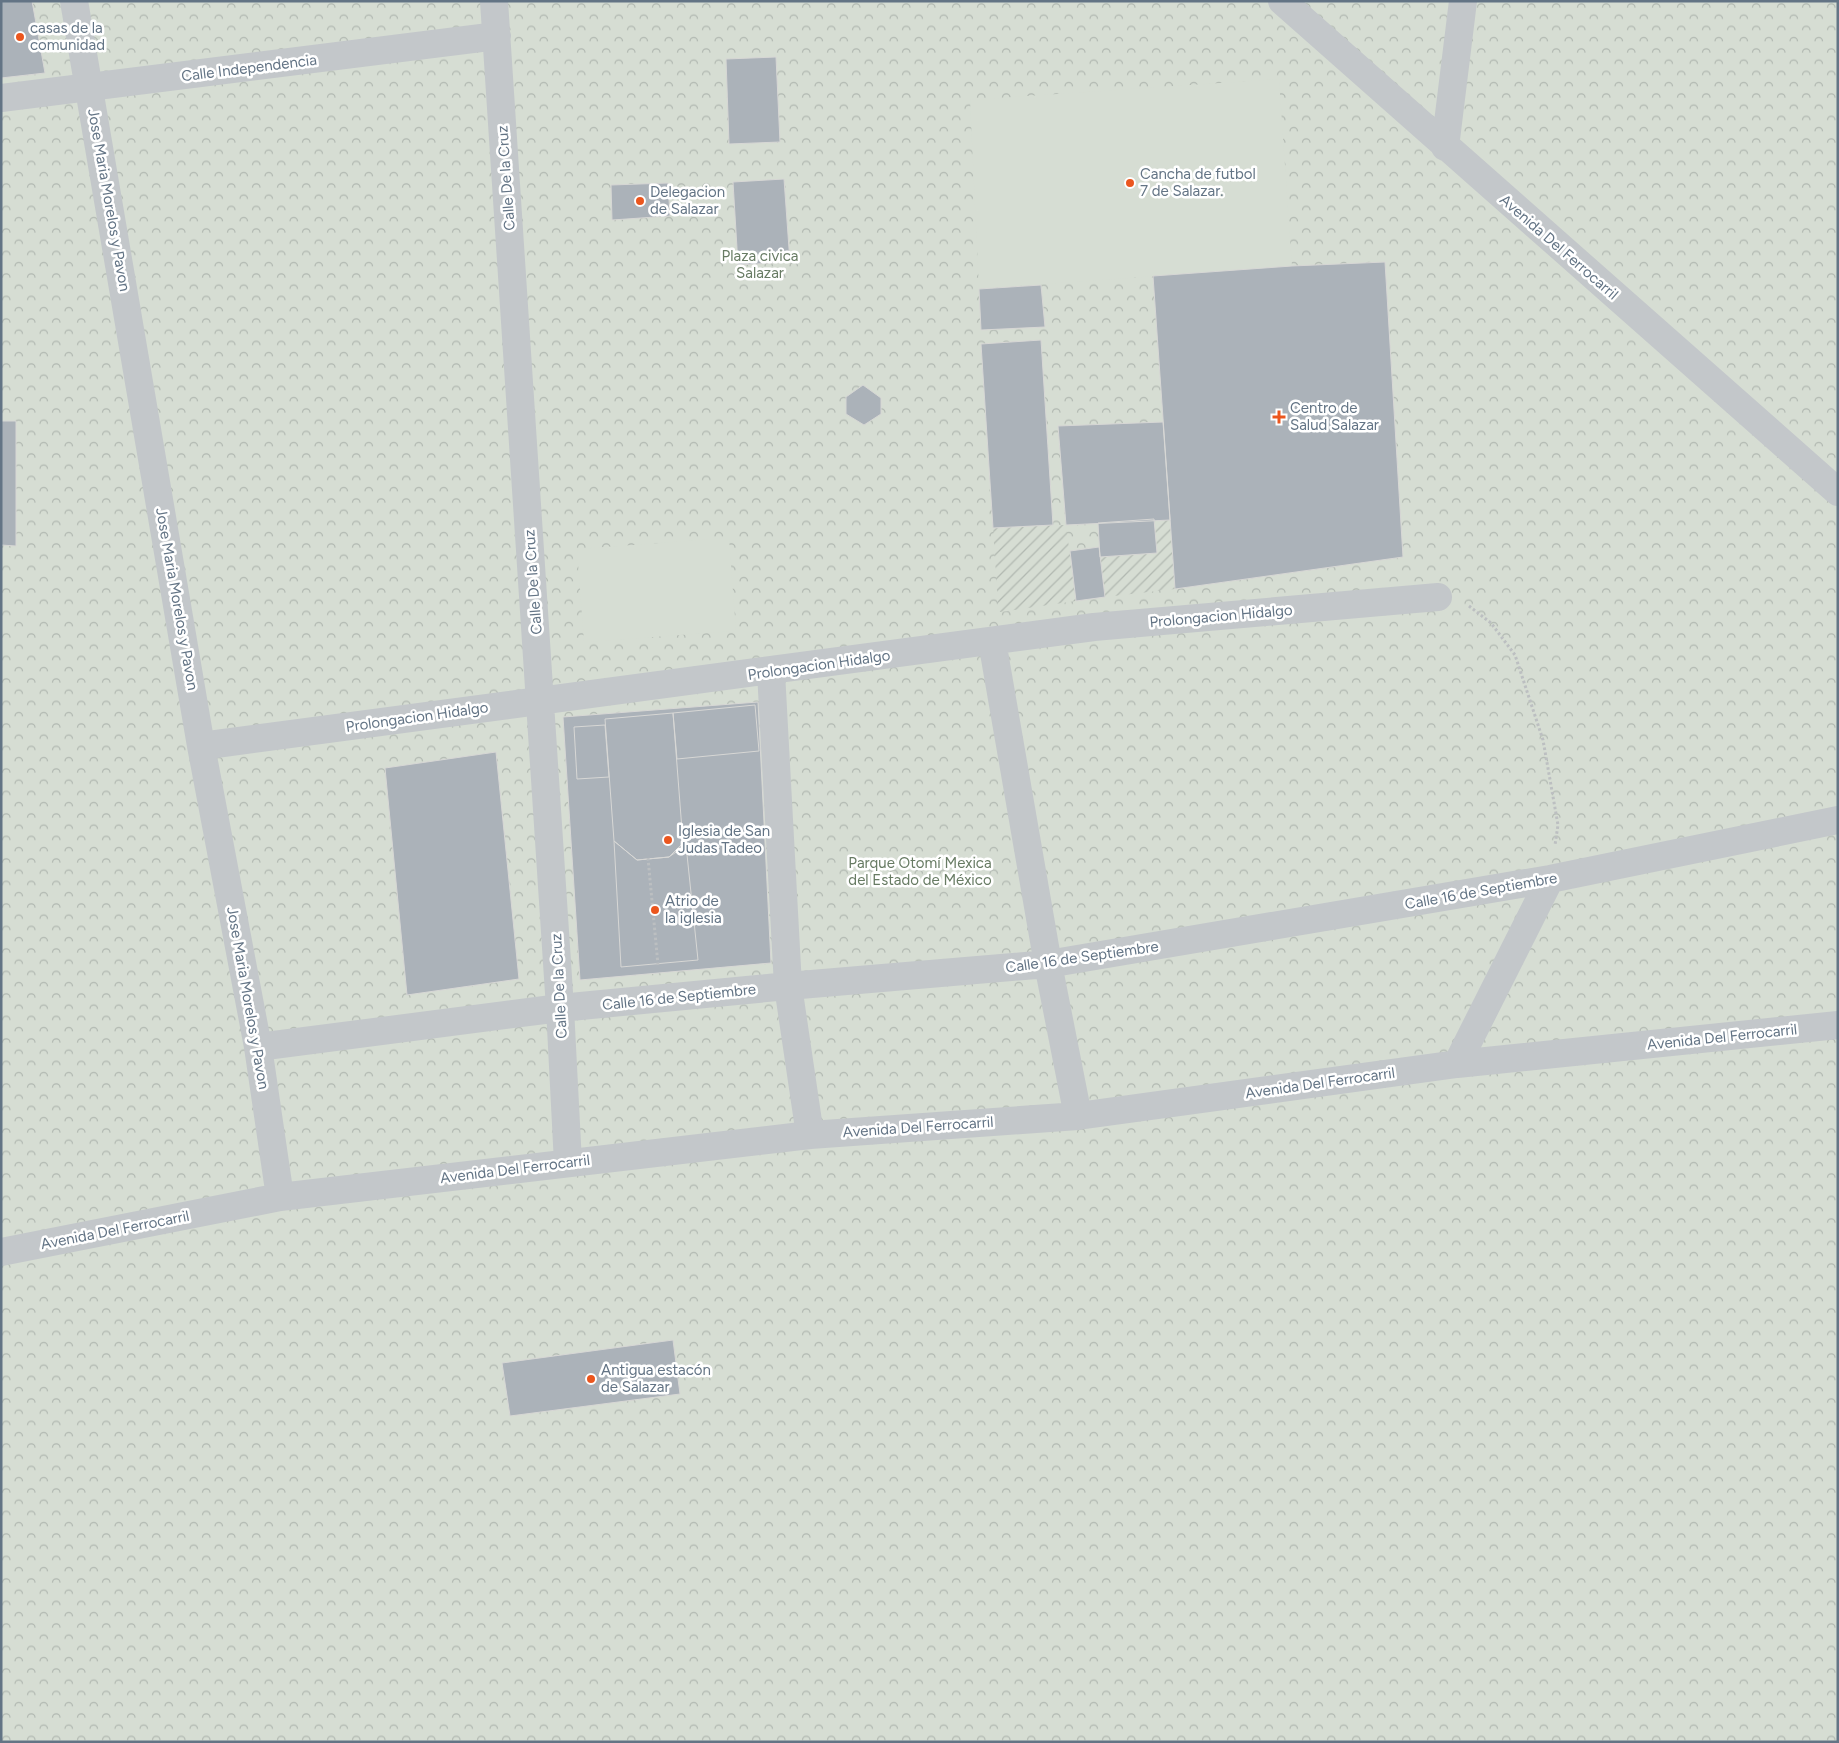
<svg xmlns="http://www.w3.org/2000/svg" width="1839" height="1743" viewBox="0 0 1839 1743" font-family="Figtree,sans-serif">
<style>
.park{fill:url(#park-crowns)}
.garden{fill:url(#garden-furrows)}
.pitch{fill:#d6ddd3}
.building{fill:#abb2b9;stroke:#d7d7d5}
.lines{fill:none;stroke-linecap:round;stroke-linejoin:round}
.path{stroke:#bcbfc1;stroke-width:3;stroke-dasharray:2.5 2.5;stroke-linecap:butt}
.minor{stroke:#c3c7ca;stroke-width:28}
.poi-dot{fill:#eb561e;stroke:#fff;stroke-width:2}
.labels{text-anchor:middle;stroke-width:5;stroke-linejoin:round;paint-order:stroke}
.poi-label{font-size:15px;fill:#637485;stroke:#fff;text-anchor:start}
.street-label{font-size:15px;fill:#637485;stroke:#fff}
.park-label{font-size:15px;fill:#677b63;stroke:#fff}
</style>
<defs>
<pattern id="park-crowns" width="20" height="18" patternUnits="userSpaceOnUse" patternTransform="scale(1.25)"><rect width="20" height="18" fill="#d6ddd3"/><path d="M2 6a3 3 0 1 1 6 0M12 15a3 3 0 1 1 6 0" fill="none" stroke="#b1b8b1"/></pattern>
<pattern id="garden-furrows" width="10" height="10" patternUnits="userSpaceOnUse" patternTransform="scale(1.25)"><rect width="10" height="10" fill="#d6ddd3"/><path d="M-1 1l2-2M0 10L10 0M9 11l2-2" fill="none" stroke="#b1b8b1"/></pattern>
</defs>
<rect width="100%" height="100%" fill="#f6f6f2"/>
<path class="park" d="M1,1H1838V1742H1Z"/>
<path class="garden" d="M1154,519L1170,520L1175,589L1105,597L1100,557L1157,553Z
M1053,525H1066L1076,601L1000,612L998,607L993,528Z"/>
<path class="pitch" d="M1279,79L1292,266L979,289L970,100Z
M729,538L736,631L584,642L577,549Z"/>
<path class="building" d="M1,1H32L45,73L1,78Z
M776,57L780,142L729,144L726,59Z
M784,179L790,262L738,265L733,182Z
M668,183L670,216L612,220L611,185Z
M1385,262L1403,557L1175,589L1153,276L1292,266Z
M1041,285L1045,327L981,330L979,289Z
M1041,340L1053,525L993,528L981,344Z
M863,385L881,398V414L864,425L846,414V397Z
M1,421H16V546L1,545Z
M1163,422L1170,520L1066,525L1058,426Z
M1154,519L1157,553L1100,557L1098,523Z
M1099,547L1105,597L1076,601L1070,551Z
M758,702L771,963L580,980L563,717Z
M755,705L759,751L677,759L673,713Z
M673,713L683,843L669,857L637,860L614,841L605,719Z
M605,725L609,777L577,779L574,727Z
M496,752L519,979L407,995L385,768Z
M614,841L637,860L669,857L686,845L698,960L621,967Z
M673,1340L680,1394L510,1416L502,1363Z"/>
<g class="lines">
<path class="path" d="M1469,606L1491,623L1515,655L1543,740L1558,825L1555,845
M648,858L658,965"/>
<path class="minor" d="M74,1L201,746L258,1047L280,1197
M494,1L560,1008L568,1163
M1282,1L1838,492
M1,98L497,36
M1445,147L1463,1
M992,641L1048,964L1078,1116
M771,672L788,986L810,1135
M201,746L1094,627L1438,597
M258,1047L560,1008L788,986L1048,964L1550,879L1838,820
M1457,1064L1550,879
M1,1252L280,1197L810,1135L1078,1116L1457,1064L1838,1025"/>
</g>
<g class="poi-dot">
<circle cx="20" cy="37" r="5"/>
<circle cx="1130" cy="183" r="5"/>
<circle cx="640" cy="201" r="5"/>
<path d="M1276.5 409.5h5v5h5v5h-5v5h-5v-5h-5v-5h5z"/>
<circle cx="668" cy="840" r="5"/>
<circle cx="655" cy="910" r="5"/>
<circle cx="591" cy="1379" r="5"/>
</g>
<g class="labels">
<g class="poi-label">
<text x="30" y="33">casas de la<tspan x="30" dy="17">comunidad</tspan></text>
<text x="1140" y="179">Cancha de futbol<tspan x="1140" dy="17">7 de Salazar.</tspan></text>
<text x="650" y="197">Delegacion<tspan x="650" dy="17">de Salazar</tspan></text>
<text x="1290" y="413">Centro de<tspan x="1290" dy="17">Salud Salazar</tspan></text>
<text x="678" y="836">Iglesia de San<tspan x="678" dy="17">Judas Tadeo</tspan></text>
<text x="665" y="906">Atrio de<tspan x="665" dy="17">la iglesia</tspan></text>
<text x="601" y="1375">Antigua estacón<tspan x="601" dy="17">de Salazar</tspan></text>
</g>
<g class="street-label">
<text transform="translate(249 68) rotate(-7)" y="5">Calle Independencia</text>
<text transform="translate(506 178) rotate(-94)" y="5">Calle De la Cruz</text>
<text transform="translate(109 200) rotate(80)" y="5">Jose Maria Morelos y Pavon</text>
<text transform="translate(1559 247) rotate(41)" y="5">Avenida Del Ferrocarril</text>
<text transform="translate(533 582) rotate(-94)" y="5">Calle De la Cruz</text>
<text transform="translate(177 599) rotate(80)" y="5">Jose Maria Morelos y Pavon</text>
<text transform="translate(1221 616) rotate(-5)" y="5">Prolongacion Hidalgo</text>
<text transform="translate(819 665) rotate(-8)" y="5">Prolongacion Hidalgo</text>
<text transform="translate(417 717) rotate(-8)" y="5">Prolongacion Hidalgo</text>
<text transform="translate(1481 891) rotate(-10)" y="5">Calle 16 de Septiembre</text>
<text transform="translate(1082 957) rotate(-8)" y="5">Calle 16 de Septiembre</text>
<text transform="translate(559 986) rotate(-93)" y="5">Calle De la Cruz</text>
<text transform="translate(679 997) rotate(-6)" y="5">Calle 16 de Septiembre</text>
<text transform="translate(248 998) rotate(80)" y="5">Jose Maria Morelos y Pavon</text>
<text transform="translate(1722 1037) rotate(-6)" y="5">Avenida Del Ferrocarril</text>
<text transform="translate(1320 1083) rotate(-8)" y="5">Avenida Del Ferrocarril</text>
<text transform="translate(918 1127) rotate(-4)" y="5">Avenida Del Ferrocarril</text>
<text transform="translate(515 1169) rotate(-7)" y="5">Avenida Del Ferrocarril</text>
<text transform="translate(115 1230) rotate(-11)" y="5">Avenida Del Ferrocarril</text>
</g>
<g class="park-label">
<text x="760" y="261">Plaza civica<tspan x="760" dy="17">Salazar</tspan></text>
<text x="920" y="868">Parque Otomí Mexica<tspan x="920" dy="17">del Estado de México</tspan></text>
</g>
</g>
<rect width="1839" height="1743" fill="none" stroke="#637485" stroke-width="5"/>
</svg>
